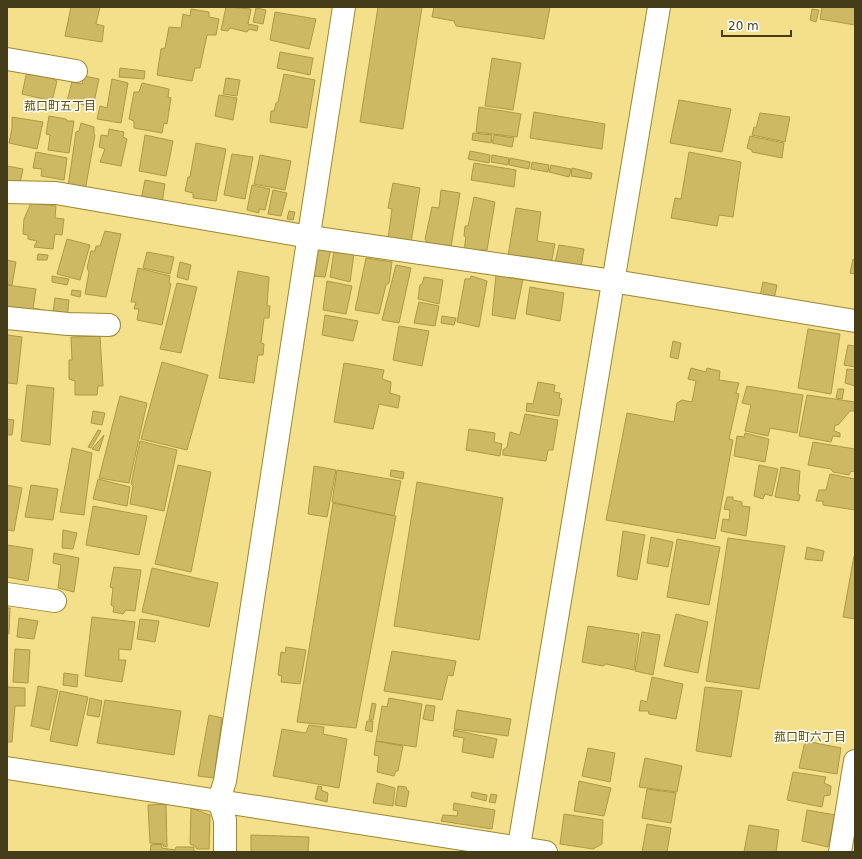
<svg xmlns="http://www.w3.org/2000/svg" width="862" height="859" viewBox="0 0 862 859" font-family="'DejaVu Sans','Noto Sans JP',sans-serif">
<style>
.building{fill:#cdb964;stroke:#ad9944}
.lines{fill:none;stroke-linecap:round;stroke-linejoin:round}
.minor-casing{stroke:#9b8730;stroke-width:24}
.tertiary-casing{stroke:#9b8730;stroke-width:24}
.minor{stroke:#fff;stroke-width:22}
.tertiary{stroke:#fff;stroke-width:22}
.labels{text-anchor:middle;stroke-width:3;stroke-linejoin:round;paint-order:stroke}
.neighbourhood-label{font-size:12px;fill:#5a4c00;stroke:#fff}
</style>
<rect width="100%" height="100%" fill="#f4e08b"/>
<path class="building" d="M71,7H100L96,24L104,26L102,42L65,36Z
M226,7L251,9L248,24L258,26L257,31L249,29L247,32L230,28L228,31L221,30Z
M378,7H422L403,129L360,122Z
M434,7H550L544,39L456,26L454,21L432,17Z
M822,7H855V25L820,19Z
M256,8L266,10L263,24L253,22Z
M191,9L209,12V17L219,19L216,35H207L200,68H195L192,81L157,75L161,49L165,48L169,27L181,28L183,14L190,16Z
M812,9L819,10L816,22L810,20Z
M275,12L316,19L309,49L270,40Z
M280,52L313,58L310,75L277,68Z
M492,58L521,63L513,110L485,106Z
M120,68L145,71L144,79L119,77Z
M27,71L54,76L53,79L57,81L52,101L22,94Z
M284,74L315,80L307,128L270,122L271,111H274L276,103L278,102Z
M84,76L99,79L93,107L67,101L72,82L82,84Z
M226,78L240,80L237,96L223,94Z
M112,79L128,83L121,123L97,119L100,106L107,108Z
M142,83L169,89L168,97L171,98L167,124L164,123L162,133L134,128V121L129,119L134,92H139Z
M219,95L237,98L233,120L215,116Z
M679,100L731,109L722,152L670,143Z
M479,107L521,114L517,137L476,132Z
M534,112L605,124L602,149L530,138Z
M760,113L790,117L785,142L752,135L754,127L756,128Z
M49,116L66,119L67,121H74L69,153L48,150L50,135L46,134Z
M12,117L43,122L37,149L9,143L12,128Z
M81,123L94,127V134L95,135L85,191L68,187L76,132L79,131Z
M109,129L124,132L123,137L127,139L121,166L100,162L105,149L99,147L101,135L108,136Z
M473,133L492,135L491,143L472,140Z
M145,135L173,141L166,176L139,171Z
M494,135L514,138L512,147L492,143Z
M750,136L784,143L782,158L752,152V150L747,148Z
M196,143L226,149L216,201L193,198V193L185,191L188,177H190Z
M470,151L490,155L489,163L468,159Z
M36,152L67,158L64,180L41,176L42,169L33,168Z
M689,152L741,162L733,217L719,215L717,226L671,218L675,198L681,199Z
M232,154L253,157L245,199L224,195Z
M260,155L291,161L285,190L254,184Z
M492,155L509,158L508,165L491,162Z
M510,158L530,162L529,169L509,165Z
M532,162L549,165L548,172L531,169Z
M474,163L516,170L514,187L471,180Z
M551,165L571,169L569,177L549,172Z
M7,166L23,169L20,183L7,180Z
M572,168L592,173L591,179L571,176Z
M145,180L165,184L162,203L141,200Z
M393,183L420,188L411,242L388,239L392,209L388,208Z
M252,185L270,189L265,210L259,209V213L247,210Z
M273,190L287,193L281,216L268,214Z
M441,190L460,193L451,247L427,243L425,239L432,207L439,208Z
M474,197L495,202L487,250H480L479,252L464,250L466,237L464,236L465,226H468Z
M31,203L56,206L55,218L64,219L62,235L55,234L53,249L34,247L37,241L28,239V235L23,234L24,219Z
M516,208L541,212L537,241L555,244L551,264L508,256Z
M289,211L295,212L293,220L287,219Z
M105,231L121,234L106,297L85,294L89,272L87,268L91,251H95L96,246H100Z
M67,239L90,245L80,280L57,274Z
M559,245L584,249L581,267L555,263Z
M316,246L331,249L325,277L312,276Z
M334,251L354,254L350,282L330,277Z
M147,252L174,257L170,274L143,268Z
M38,254L48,255L47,260H37Z
M366,258L392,262L389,283L386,285L379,314L355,310Z
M853,259L855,260V274L850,273Z
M7,260L16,262L12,285L7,284Z
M180,262L191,265L188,280L177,277Z
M396,265L411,268L399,323L382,320Z
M138,268L170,276L169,283L171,284L162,325L137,320L139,309H134L136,302H131Z
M238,271L269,277L267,306H270L269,318H264L261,343L264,344L263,355H258L254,383L219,378Z
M502,273L509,277L523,279L515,319L492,315L496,275L500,276Z
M52,276L69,279L67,285L52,282Z
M471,276L487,281L479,327L457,322L465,279H470Z
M424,277L443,280L439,304L418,299L420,285L422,284Z
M327,281L352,286L346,314L323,310Z
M763,282L777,285L774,299L760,296Z
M177,283L197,287L181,353L160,349Z
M7,285L36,289L33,308L53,312L55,298L69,300L67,319L7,313Z
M530,287L564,293L560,321L526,314Z
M72,290L81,291L80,297L71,295Z
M419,302L439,306L435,326L414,323Z
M325,315L358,321L353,341L322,335Z
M442,316L456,318L454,325L441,323Z
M399,326L429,331L422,366L393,360Z
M808,329L840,334L831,394L798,388Z
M7,335L22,337L17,384L7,383Z
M100,336L103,386H98L97,395H75V381L69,379V360H72L71,337Z
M673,341L681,343L678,359L670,357Z
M848,345L855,346V367L844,365Z
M162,362L208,375L187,450L141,439Z
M344,363L384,370L382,379L391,382L390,393L400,396L398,408L379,404L373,429L334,422Z
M691,368L706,372L707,368L720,371L719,380L739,383L736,393L739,394L729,439L733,440L715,539L606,520L627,413L674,422L677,403L682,400L692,402L696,381L688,379Z
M847,369L855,370V386L845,383Z
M538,382L555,385L554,392L560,393L559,398L562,399L559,416L526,411L527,403L533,404Z
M27,385L54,388L50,445L21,441Z
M747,386L803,395L797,433L770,428L768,436L745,431L751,405L742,403Z
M838,389H844L842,399L836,398Z
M807,395L855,402V411H850L838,425H835L834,431L840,433V437L833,436L831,442L799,436Z
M120,396L147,403L129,483L99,478Z
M93,411L105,413L102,425L91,423Z
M525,414L558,420L553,450H548L546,461L503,455V450L507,447L510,432L520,435Z
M7,419L14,420L12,435H7Z
M469,429L495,433L494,442L502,444L500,456L466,450Z
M98,430L101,431L91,448L88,447Z
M745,433L769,439L765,462L734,456L737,436L744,437Z
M104,435L99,451L92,449Z
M140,441L177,450L164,511L130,504L133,486L131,484Z
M813,442L855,449V472L851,471L849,475L833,472L831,469L808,465Z
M72,448L92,453L84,515L60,512Z
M178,465L211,472L191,572L155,564Z
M759,465L778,469L772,496L765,494L763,499L754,496Z
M314,466L336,470L327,517L308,514Z
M781,467L800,471L798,494L800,495L799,501L775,497Z
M337,470L401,481L394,516L332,502Z
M391,470L404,472L403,479L390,476Z
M830,474L855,479V510L823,505V501H816L819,490H826Z
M98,479L130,487L127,506L93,499Z
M417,482L503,498L479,640L394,626Z
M7,485L22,488L14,531L7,530Z
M31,485L58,489L53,520L25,517Z
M727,497H733V500L742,502V506L750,507L746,536L721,531L723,519L729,520L730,510L724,509Z
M333,503L396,516L356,728L297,722Z
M93,506L147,516L139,555L86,545Z
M63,530L77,533L73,549L62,548Z
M623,531L645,535L637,580L617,576Z
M651,537L673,542L668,567L647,563Z
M728,538L785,546L759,689L706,681Z
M677,539L720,547L709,605L667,597Z
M7,545L33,549L28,581L7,577Z
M807,547L824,551L822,561L805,559Z
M54,553L79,558L74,592L58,588L61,565L53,563Z
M854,556H855V619L843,617Z
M114,567L141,570L135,611L126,610L123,614L113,612L114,607L111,605L113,588L110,587Z
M152,568L218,583L209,627L142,612Z
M7,608H10L9,634L7,633Z
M676,614L708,622L698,673L664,666Z
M92,617L135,622L131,650L119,649V660H126L122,682L85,676Z
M19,618L38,621L34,639L17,637Z
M140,619L159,621L155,642L137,639Z
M588,626L639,634L634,670L606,664L603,666L582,662Z
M642,632L660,635L653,675L635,671Z
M286,647L306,650L300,684L281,682L282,676L278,675L281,652L285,653Z
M15,649L30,650L28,683L13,682Z
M392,651L456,661L453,676L448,675L442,700L384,691Z
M64,673L78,675L77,687L63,685Z
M652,677L683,684L676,719L649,714L648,711H639L641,700L647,702Z
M38,686L58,690L49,730L31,726Z
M7,687L25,688V706H15L12,742H7Z
M705,687L742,691L731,757L696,751Z
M60,691L88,697L77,746L50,741Z
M90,698L102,701L99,717L87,715Z
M389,698L422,704L416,747L376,741L382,706L387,707Z
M105,700L181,711L174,755L97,743Z
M372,703L376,704L373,720H369Z
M426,705L435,706L433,721L423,719Z
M457,710L511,719L508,736L454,729Z
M209,715L222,718L214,778L198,776Z
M367,721H373L372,732L365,730Z
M309,725L324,727L323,734L347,739L339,788L273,776L282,729L306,733Z
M454,730L497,739L493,758L462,752L464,738L453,736Z
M376,741L403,746L398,771H396L394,776L377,772L379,756L374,755Z
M805,741L841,748L837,774L799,768Z
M588,748L615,753L610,782L582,776Z
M645,758L682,766L677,792L639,787Z
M793,772L826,777L824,783L831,786L830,795L824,796L822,807L787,800Z
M579,781L611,788L604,816L574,811Z
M377,783L395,788L393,806L373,803Z
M318,786L322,787L321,790L328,793L327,802L315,799Z
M398,786L406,787L407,790L409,791L406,807L395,805Z
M647,789L676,793L671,823L642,818Z
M472,792L487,795L486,801L471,797Z
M491,794L497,795L495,803L489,802Z
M454,803L495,810L492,829L441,821L443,815L457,816L458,811L453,810Z
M166,804L167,847L163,846V844L150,843L148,805Z
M191,808L210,815L209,849H197L195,846L190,844Z
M807,810L835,815L828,847L802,841Z
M564,814L603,820L602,844L593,849L560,844Z
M647,824L671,828L667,852H642Z
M749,825L779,830L776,852H744Z
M251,835L309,837L308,852H251Z
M161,844L162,848L175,850L176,847H194V851L201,852H150L151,845Z"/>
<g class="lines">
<g class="minor-casing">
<path id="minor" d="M7,59L76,71
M7,192L56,193L310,237L613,281L855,321
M7,318L68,324L109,325
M7,594L55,601
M7,768L546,852
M225,852V820L219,800L225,781L344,7
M840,852L855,761"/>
</g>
<g class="tertiary-casing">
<path id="tertiary" d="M518,852L659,7"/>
</g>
<use href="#minor" class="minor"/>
<use href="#tertiary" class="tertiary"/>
</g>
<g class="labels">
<g class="neighbourhood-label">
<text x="60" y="110">菰口町五丁目</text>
<text x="810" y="741">菰口町六丁目</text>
</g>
</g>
<rect width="862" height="859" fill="none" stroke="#453d19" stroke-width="16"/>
<path d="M722 30v6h69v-6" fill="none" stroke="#453d19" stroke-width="2"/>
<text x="728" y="30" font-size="12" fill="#453d19" stroke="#ffffff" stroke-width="3" paint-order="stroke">20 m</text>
</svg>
